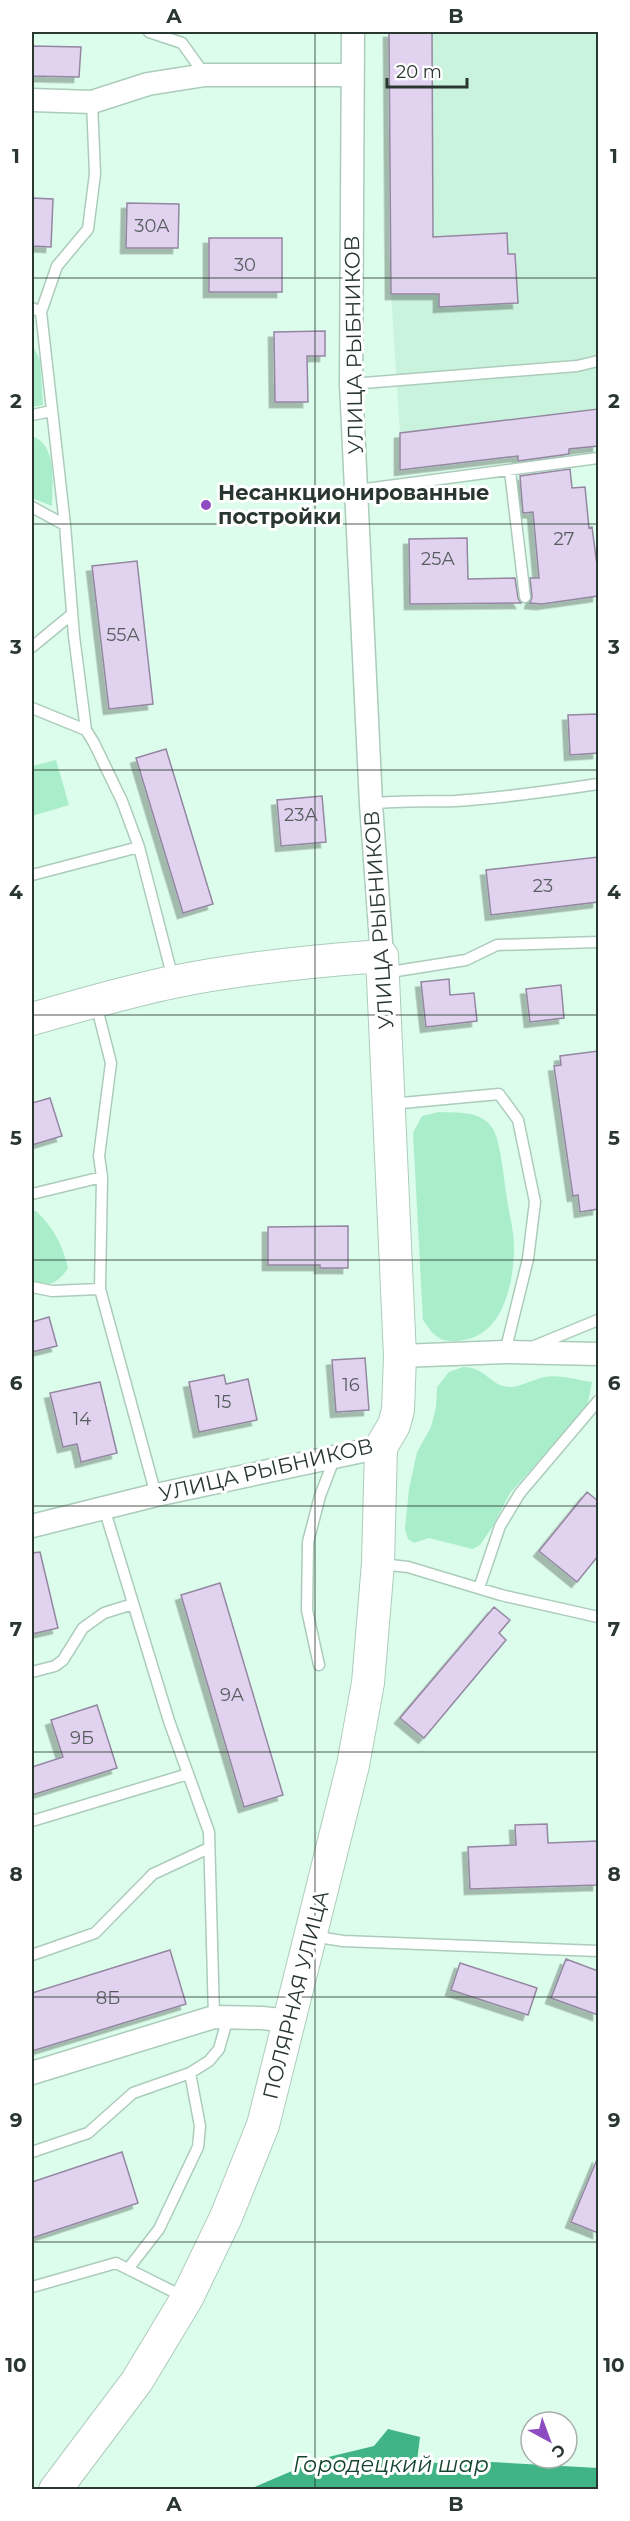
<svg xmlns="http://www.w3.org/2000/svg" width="630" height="2521" viewBox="0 0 630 2521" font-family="Montserrat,sans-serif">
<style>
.built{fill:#caf3dd}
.green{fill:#a9edcb}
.water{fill:#40b484}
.building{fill:#e1d3f0;stroke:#9487a2;stroke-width:1.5;filter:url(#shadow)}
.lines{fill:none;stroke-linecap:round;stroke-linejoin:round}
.service-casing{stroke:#acccbb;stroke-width:13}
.minor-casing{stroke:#acccbb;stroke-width:25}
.secondary-casing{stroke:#acccbb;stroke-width:34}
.service{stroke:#fff;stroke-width:10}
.minor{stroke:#fff;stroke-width:22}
.secondary{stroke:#fff;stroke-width:32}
.grid{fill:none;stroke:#2a3730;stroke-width:1.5;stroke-opacity:0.55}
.poi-dot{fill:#8e4cc1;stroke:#fff;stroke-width:2}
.labels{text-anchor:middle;stroke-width:6;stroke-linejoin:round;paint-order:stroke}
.number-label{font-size:18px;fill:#585e60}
.street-label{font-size:21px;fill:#2a3730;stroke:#fff}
.poi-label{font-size:21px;font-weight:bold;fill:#2a3730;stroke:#fff;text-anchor:start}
.water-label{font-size:22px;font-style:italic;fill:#144430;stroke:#fff}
.neatline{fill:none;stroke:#2a3730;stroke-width:2}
.grid-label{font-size:20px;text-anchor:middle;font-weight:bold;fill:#2a3730}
</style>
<defs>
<filter id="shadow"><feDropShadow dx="-5.5" dy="5.5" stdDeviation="0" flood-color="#0004"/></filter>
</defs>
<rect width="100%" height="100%" fill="#dcfdeb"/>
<path class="built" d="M389,32H598V409L400,433L391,294Z"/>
<path class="green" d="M32,344L40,360L43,405L32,407Z
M32,436C58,445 52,484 52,506L32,498Z
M56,760L69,805L32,816V766Z
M439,1112C457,1113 482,1110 493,1129C500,1140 504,1178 506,1192C508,1210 514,1229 514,1247C514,1281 504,1334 464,1340C441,1344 435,1338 423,1320L413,1133L422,1116Z
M32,1211H36C54,1228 62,1244 68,1268C59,1282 47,1289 32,1282Z
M463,1367C486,1367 490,1386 509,1387C522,1387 533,1379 545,1377C558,1374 578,1380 592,1382L587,1407L510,1493L493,1526L480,1545L473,1549L429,1538L414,1543L408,1539L405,1529L409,1489L417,1452L431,1427L436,1407L437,1387L449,1372Z"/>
<path class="water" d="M388,2429L420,2437L417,2461L448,2464L473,2461L598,2468V2489H250L320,2459L374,2446Z"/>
<path class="building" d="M389,32H432L433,237L507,233L508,254H515L518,303L439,307V294H391Z
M32,46L81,47L79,77L32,76Z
M32,198L53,199L51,247L32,246Z
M127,203L179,204L178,248H126Z
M209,238H282V292H209Z
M325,331V356H307L308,402H275L274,332Z
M598,409V446L569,449V454L518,461V456L400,470V433Z
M570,469L572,488L585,487L589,528L592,527L597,565L598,596L542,604L530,603L532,597L530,578H539L533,512L523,513L520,476Z
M467,538L468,579L515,578L518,598L521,603L410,604L409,539Z
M137,561L153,704L109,709L92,566Z
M598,714V753L570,755L568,715Z
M166,749L213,904L183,913L136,758Z
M322,796L326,842L281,846L277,800Z
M598,857V902L491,915L486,870Z
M449,979L450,995L474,993L477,1021L426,1027L421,982Z
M561,985L564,1018L530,1022L526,989Z
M598,1051V1209L580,1212L578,1195L573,1196L554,1066L561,1065L560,1056Z
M50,1098L62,1136L32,1145V1103Z
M348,1226V1268H320V1265H268V1227Z
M49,1317L57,1346L32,1352V1322Z
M365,1358L369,1410L336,1412L332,1360Z
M224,1375L226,1384L248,1379L257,1420L199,1432L189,1382Z
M100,1382L117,1453L81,1462L77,1444L63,1447L50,1393Z
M587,1492L598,1501V1556L577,1582L539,1551Z
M40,1552L58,1628L32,1634V1553Z
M220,1583L283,1795L244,1807L181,1595Z
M494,1607L510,1620L499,1633L506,1640L424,1738L400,1718Z
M97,1705L117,1768L32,1795V1767L63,1757L51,1720Z
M547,1824L548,1843L598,1841V1885L470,1889L468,1847L516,1845L515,1825Z
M170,1950L186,2004L32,2051V1993Z
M566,1959L598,1971V2015L551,1998Z
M460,1963L537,1988L528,2015L451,1990Z
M122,2152L138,2203L32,2238V2182Z
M598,2157V2233L571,2222Z"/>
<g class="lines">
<g class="service-casing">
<path id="service" d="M149,32L182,43L205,75
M32,308L41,312L65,525L74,636L86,730
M41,312L57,266L88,229L95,174L92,102
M351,384L577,366L598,361
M32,415L52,411
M510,471L525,597
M358,490L598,458
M32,507L65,525
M32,647L72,614
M32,708L86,730L94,743L122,801L139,847L173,979
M371,804C399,800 427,802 455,801C503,798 551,791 598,784
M32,875L139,847
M384,973L466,960L497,945L598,942
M96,1004L111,1063L99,1156L102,1177L100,1289
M391,1104L499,1094L518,1120L535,1202L528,1259L505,1352
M32,1194L102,1177
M32,1287L52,1291L100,1289L156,1495
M532,1347L598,1320
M104,1508L169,1721L209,1832L214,2017
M381,1564L408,1567L501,1595L598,1617
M479,1588L500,1526L520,1493L598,1401
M319,1665L307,1610L308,1542L320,1496L335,1457
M32,1672L55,1666L63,1660L83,1628L104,1613L133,1604
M32,1821L188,1774
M312,1936L343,1941L598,1951
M32,1955L95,1933L153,1874L209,1848
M32,2152L88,2133L133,2093L190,2073L209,2061L219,2049L228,2017
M128,2269L159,2229L198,2147L200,2126L190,2073
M32,2287L116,2263L184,2297"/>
</g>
<g class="minor-casing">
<path id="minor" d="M353,32L351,384L371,804L382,956
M32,100L92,102L148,84L205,75H352
M400,1356L505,1352L598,1354
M32,1526L156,1495L381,1447
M32,2073L214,2017L262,2018L290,2021"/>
</g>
<g class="secondary-casing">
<path id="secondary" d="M32,1019C78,1006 125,992 173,982C242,968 312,961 382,956L400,1356L398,1410L394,1425L381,1447L378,1563L368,1683L353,1765L263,2125L226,2217L187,2298L137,2381L55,2490"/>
</g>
<use href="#service" class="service"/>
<use href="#minor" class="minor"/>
<use href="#secondary" class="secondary"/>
</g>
<path class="grid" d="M315,32V2490M32,278H598M32,524H598M32,770H598M32,1015H598M32,1260H598M32,1506H598M32,1752H598M32,1997H598M32,2242H598"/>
<circle class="poi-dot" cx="206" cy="505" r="6"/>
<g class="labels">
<g class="number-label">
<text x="152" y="232">30А</text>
<text x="245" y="271">30</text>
<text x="564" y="545">27</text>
<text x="438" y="565">25А</text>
<text x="123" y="641">55А</text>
<text x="301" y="821">23А</text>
<text x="543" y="892">23</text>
<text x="351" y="1391">16</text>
<text x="223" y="1408">15</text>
<text x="82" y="1425">14</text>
<text x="232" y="1701">9А</text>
<text x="82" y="1744">9Б</text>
<text x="108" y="2004">8Б</text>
</g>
<g class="street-label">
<text transform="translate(354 345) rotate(-91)" y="7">УЛИЦА РЫБНИКОВ</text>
<text transform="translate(379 920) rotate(-94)" y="7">УЛИЦА РЫБНИКОВ</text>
<text transform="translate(266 1470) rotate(-13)" y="7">УЛИЦА РЫБНИКОВ</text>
<text transform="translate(296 1995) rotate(-76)" y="7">ПОЛЯРНАЯ УЛИЦА</text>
</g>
<g class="poi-label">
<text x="218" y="500">Несанкционированные<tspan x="218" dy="24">постройки</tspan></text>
</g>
<g class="water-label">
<text x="391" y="2472">Городецкий шар</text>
</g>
</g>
<rect width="630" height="2521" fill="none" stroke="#ffffff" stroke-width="66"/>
<g transform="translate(549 2440) rotate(139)"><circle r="28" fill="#ffffff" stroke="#aaafac" stroke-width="1.5"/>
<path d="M0-4.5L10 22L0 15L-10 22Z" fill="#8e4cc1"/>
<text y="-9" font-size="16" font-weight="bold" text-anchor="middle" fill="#2a3730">С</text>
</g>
<path d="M387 78v9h80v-9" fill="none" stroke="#2a3730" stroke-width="3"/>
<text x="396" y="78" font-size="18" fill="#2a3730" stroke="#ffffff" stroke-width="4.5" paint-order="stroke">20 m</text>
<rect x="33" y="33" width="564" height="2455" class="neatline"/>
<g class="grid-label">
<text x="174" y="23">A</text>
<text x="456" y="23">B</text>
<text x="16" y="163">1</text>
<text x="614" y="163">1</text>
<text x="16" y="408">2</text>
<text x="614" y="408">2</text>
<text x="16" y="654">3</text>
<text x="614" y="654">3</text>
<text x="16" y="899">4</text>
<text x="614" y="899">4</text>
<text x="16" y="1145">5</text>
<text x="614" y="1145">5</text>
<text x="16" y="1390">6</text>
<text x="614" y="1390">6</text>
<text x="16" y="1636">7</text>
<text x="614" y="1636">7</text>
<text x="16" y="1881">8</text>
<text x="614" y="1881">8</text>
<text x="16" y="2127">9</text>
<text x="614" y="2127">9</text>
<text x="16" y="2372">10</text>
<text x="614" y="2372">10</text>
<text x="174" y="2511">A</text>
<text x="456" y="2511">B</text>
</g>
</svg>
